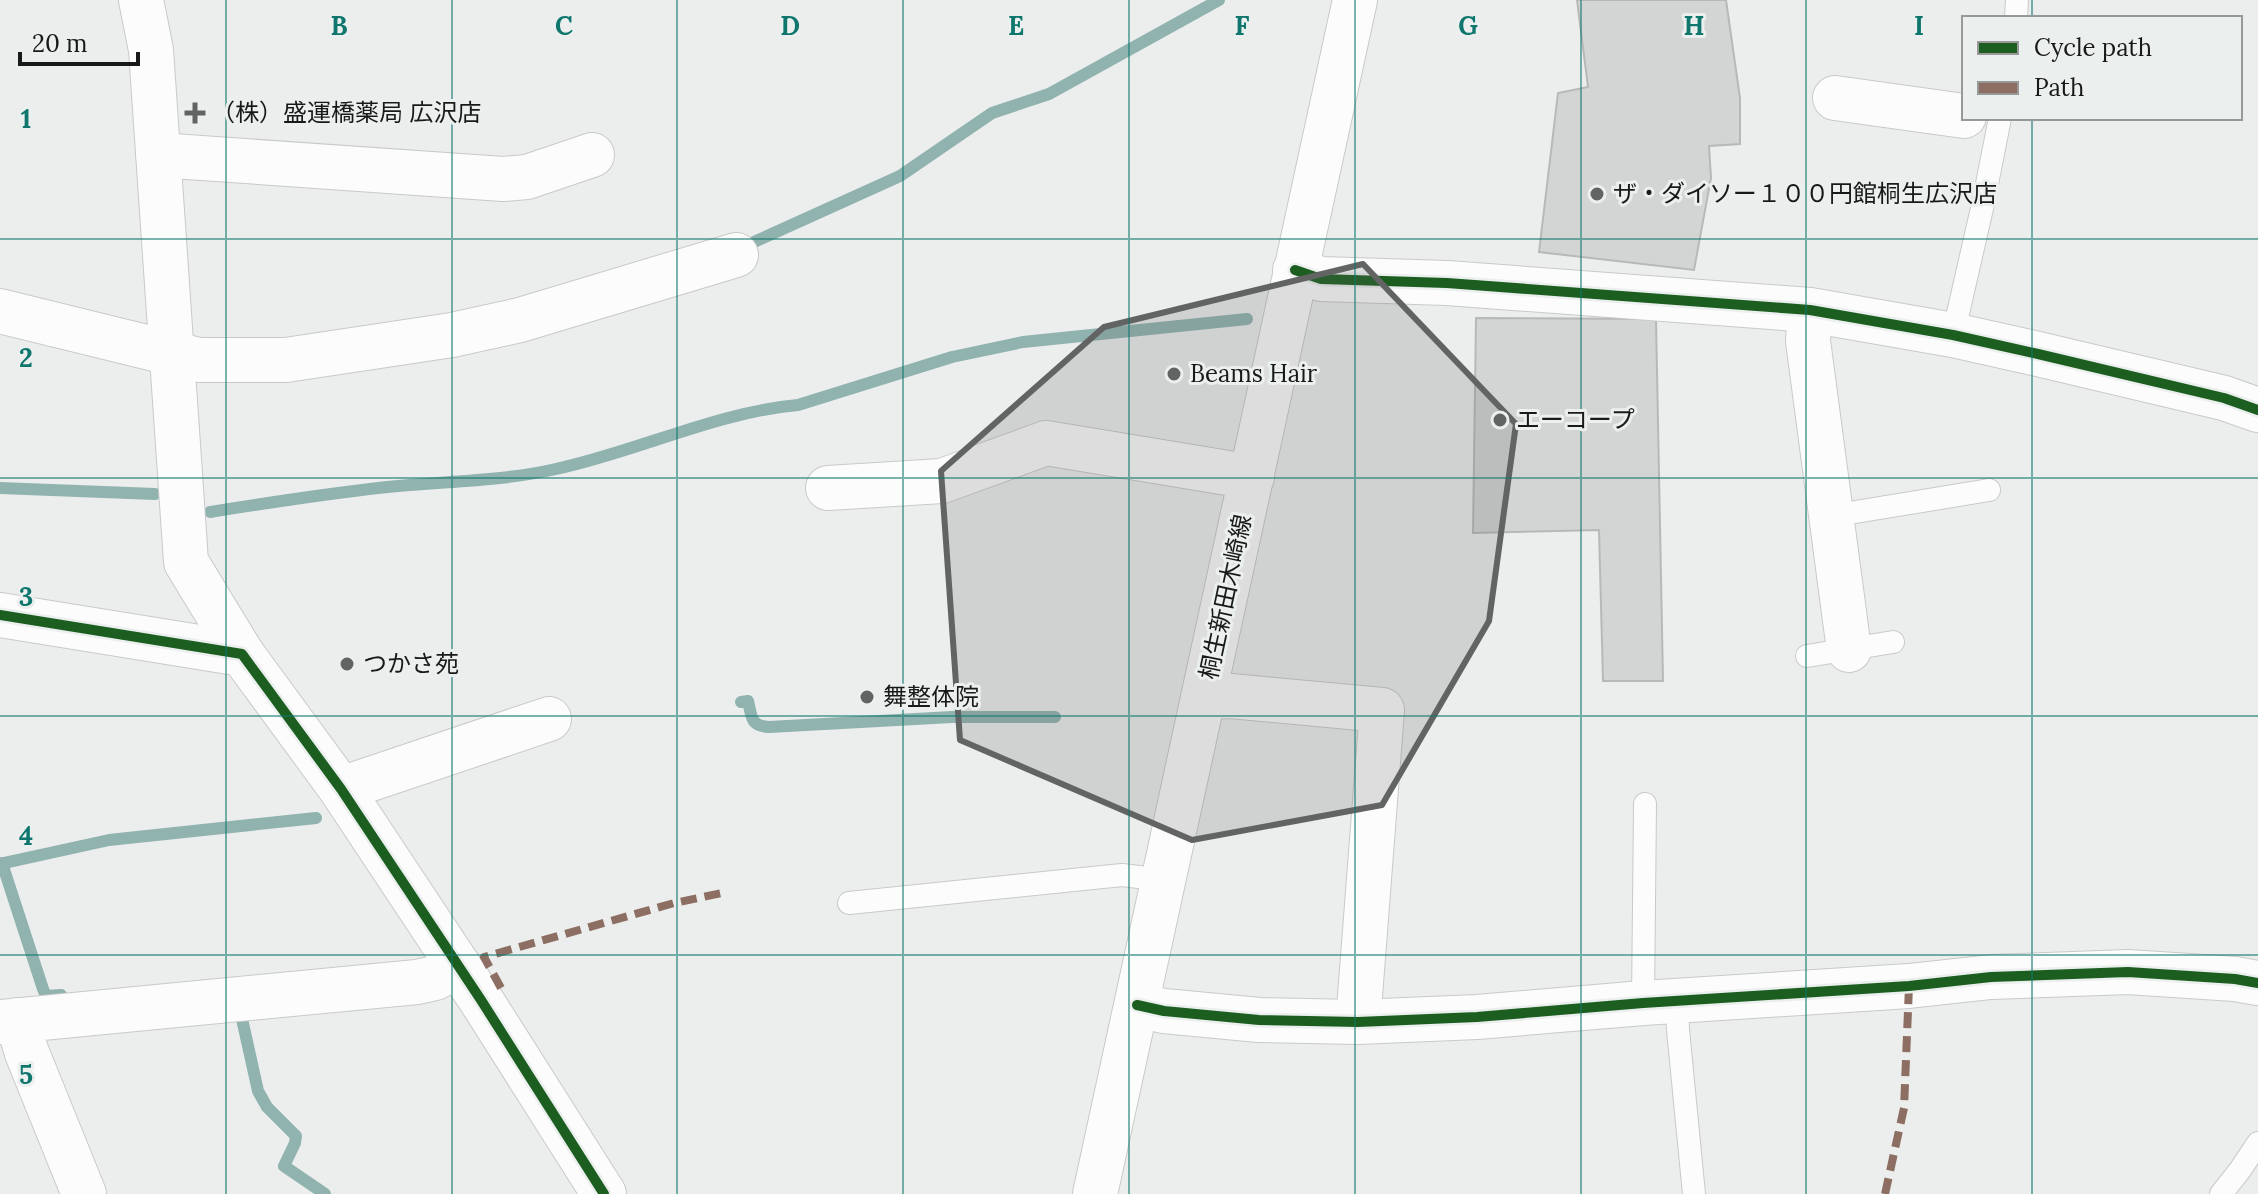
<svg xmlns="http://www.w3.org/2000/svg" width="2258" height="1194" viewBox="0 0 2258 1194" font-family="Lora,'Noto Sans JP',serif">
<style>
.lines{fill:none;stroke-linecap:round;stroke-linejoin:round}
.stream{stroke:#90b3af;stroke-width:12}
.building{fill:#d3d5d4;stroke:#b7b9b8;stroke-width:2}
.lane-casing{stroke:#c8cac9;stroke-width:24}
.street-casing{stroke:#c8cac9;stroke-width:46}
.secondary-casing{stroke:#c8cac9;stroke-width:46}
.lane{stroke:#fcfcfc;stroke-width:22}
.street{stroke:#fcfcfc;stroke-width:44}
.secondary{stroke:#fcfcfc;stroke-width:44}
.quiet{stroke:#8d6e63;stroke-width:8;stroke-dasharray:16 8;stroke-linecap:butt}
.cycleway-casing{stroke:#ebefee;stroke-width:15}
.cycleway{stroke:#1b5e20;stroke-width:10}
.marked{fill:#626463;fill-opacity:0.2;stroke:#626463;stroke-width:6;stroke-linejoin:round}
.grid{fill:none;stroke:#0f766e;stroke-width:2;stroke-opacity:0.55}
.poi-dot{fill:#626463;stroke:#ebefee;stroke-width:3}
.labels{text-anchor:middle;stroke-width:6;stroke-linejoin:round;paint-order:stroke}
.poi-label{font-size:24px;fill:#181919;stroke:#ebefee;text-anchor:start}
.street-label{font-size:24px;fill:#181919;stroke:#ebefee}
.grid-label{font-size:26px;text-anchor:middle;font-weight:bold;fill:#0f766e;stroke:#ebefee;stroke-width:6;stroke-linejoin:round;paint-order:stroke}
</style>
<rect width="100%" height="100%" fill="#eceeed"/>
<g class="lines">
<path class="stream" d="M754,242L900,176L992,113L1049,94L1219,0
M0,488L155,494
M210,512C273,502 335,492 398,486C451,481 503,481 556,469C636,452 717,412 798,405L952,357L1023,342L1247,319
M741,702L748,701C752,717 750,726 769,727L952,717H1055
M2,863L43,989L46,996L61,995
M0,864L109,840L316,818
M242,1019L258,1091L267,1107L296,1136L295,1143L284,1166L325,1194"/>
</g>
<path class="building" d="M1577,0H1726L1740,98V144L1709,146L1711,178L1694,270L1539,252L1558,93L1588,87Z
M1476,318L1656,319L1663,681H1603L1599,530L1473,533Z"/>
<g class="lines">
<g class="lane-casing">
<path id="lane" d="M2016,18L2017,0
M1953,335L1983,204L2000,118
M1831,516L1989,490
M1807,656L1893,642
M849,903L1122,875L1165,880
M1677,1001L1678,1030L1694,1194
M1643,1003L1645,804
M2221,1194L2240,1170L2258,1143"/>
</g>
<g class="street-casing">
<path id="street" d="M141,0L151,50L186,562L242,654
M1835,98L1964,116
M158,155L503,179L527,177L592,155
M1295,270L1321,279L1447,283L1810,310L1953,335L2038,354L2224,398L2258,410
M1810,310L1808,341L1849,650
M0,311L199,360H286L452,335L520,320L736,255
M828,488L942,481L1046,443L1252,477
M1204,697L1231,696L1382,710L1358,1022
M341,789L549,719
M1137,1005L1164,1011L1259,1020L1358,1022L1477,1017L1643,1003L1909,986L1991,977L2128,972L2235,979L2258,983
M17,1020L27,1053L84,1194
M0,1022L417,982L435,978L458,965"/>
</g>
<g class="secondary-casing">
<path id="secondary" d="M0,615L242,654L341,789L481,1000L604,1194
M1095,1194L1355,0"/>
</g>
<use href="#lane" class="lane"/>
<use href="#street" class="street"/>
<use href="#secondary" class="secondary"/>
<path class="quiet" d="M501,988L484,957L674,903L727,892
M1885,1194L1904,1108L1909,986"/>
<g class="cycleway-casing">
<path id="cycleway" d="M1295,270L1321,279L1447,283L1810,310L1953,335L2038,354L2224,398L2258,410
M0,615L242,654L341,789L481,1000L604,1194
M1137,1005L1164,1011L1259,1020L1358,1022L1477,1017L1643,1003L1909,986L1991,977L2128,972L2235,979L2258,983"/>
</g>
<use href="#cycleway" class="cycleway"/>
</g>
<path class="marked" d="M1363,264L1516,424L1489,621L1382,805L1192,840L960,740L941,471L1104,327Z"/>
<path class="grid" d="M226,0V1194M452,0V1194M677,0V1194M903,0V1194M1129,0V1194M1355,0V1194M1581,0V1194M1806,0V1194M2032,0V18M2032,118V1194M0,239H2258M0,478H2258M0,716H2258M0,955H2258"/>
<g class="poi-dot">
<path d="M191 101h8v8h8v8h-8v8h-8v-8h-8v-8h8z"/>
<circle cx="1597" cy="194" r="8"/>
<circle cx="1174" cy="374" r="8"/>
<circle cx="1500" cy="420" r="8"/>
<circle cx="347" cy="664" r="8"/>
<circle cx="867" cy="697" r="8"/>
</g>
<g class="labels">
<g class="poi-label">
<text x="211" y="121">（株）盛運橋薬局 広沢店</text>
<text x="1613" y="202">ザ・ダイソー１００円館桐生広沢店</text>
<text x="1190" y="382">Beams Hair</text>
<text x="1516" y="428">エーコープ</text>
<text x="363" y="672">つかさ苑</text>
<text x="883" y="705">舞整体院</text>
</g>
<g class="street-label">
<text transform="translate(1226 597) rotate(-78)" y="8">桐生新田木崎線</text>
</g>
</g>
<g class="grid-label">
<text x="339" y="35">B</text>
<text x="564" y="35">C</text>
<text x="790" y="35">D</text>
<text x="1016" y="35">E</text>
<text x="1242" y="35">F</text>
<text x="1468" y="35">G</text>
<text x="1694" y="35">H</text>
<text x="1919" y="35">I</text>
<text x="26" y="128">1</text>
<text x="26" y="367">2</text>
<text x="26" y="606">3</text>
<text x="26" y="845">4</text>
<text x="26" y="1084">5</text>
</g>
<rect x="1962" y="16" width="280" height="104" fill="#ebefee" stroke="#979999" stroke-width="2"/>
<rect x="1978" y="42" width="40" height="12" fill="#1b5e20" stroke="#979999" stroke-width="2"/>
<text x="2034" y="56" font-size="24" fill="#181919">Cycle path</text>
<rect x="1978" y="82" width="40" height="12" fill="#8d6e63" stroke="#979999" stroke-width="2"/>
<text x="2034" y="96" font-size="24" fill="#181919">Path</text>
<path d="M20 52v12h118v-12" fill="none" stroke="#181919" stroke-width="4"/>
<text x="32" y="52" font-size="24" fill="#181919" stroke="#ebefee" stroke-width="6" paint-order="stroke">20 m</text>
</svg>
